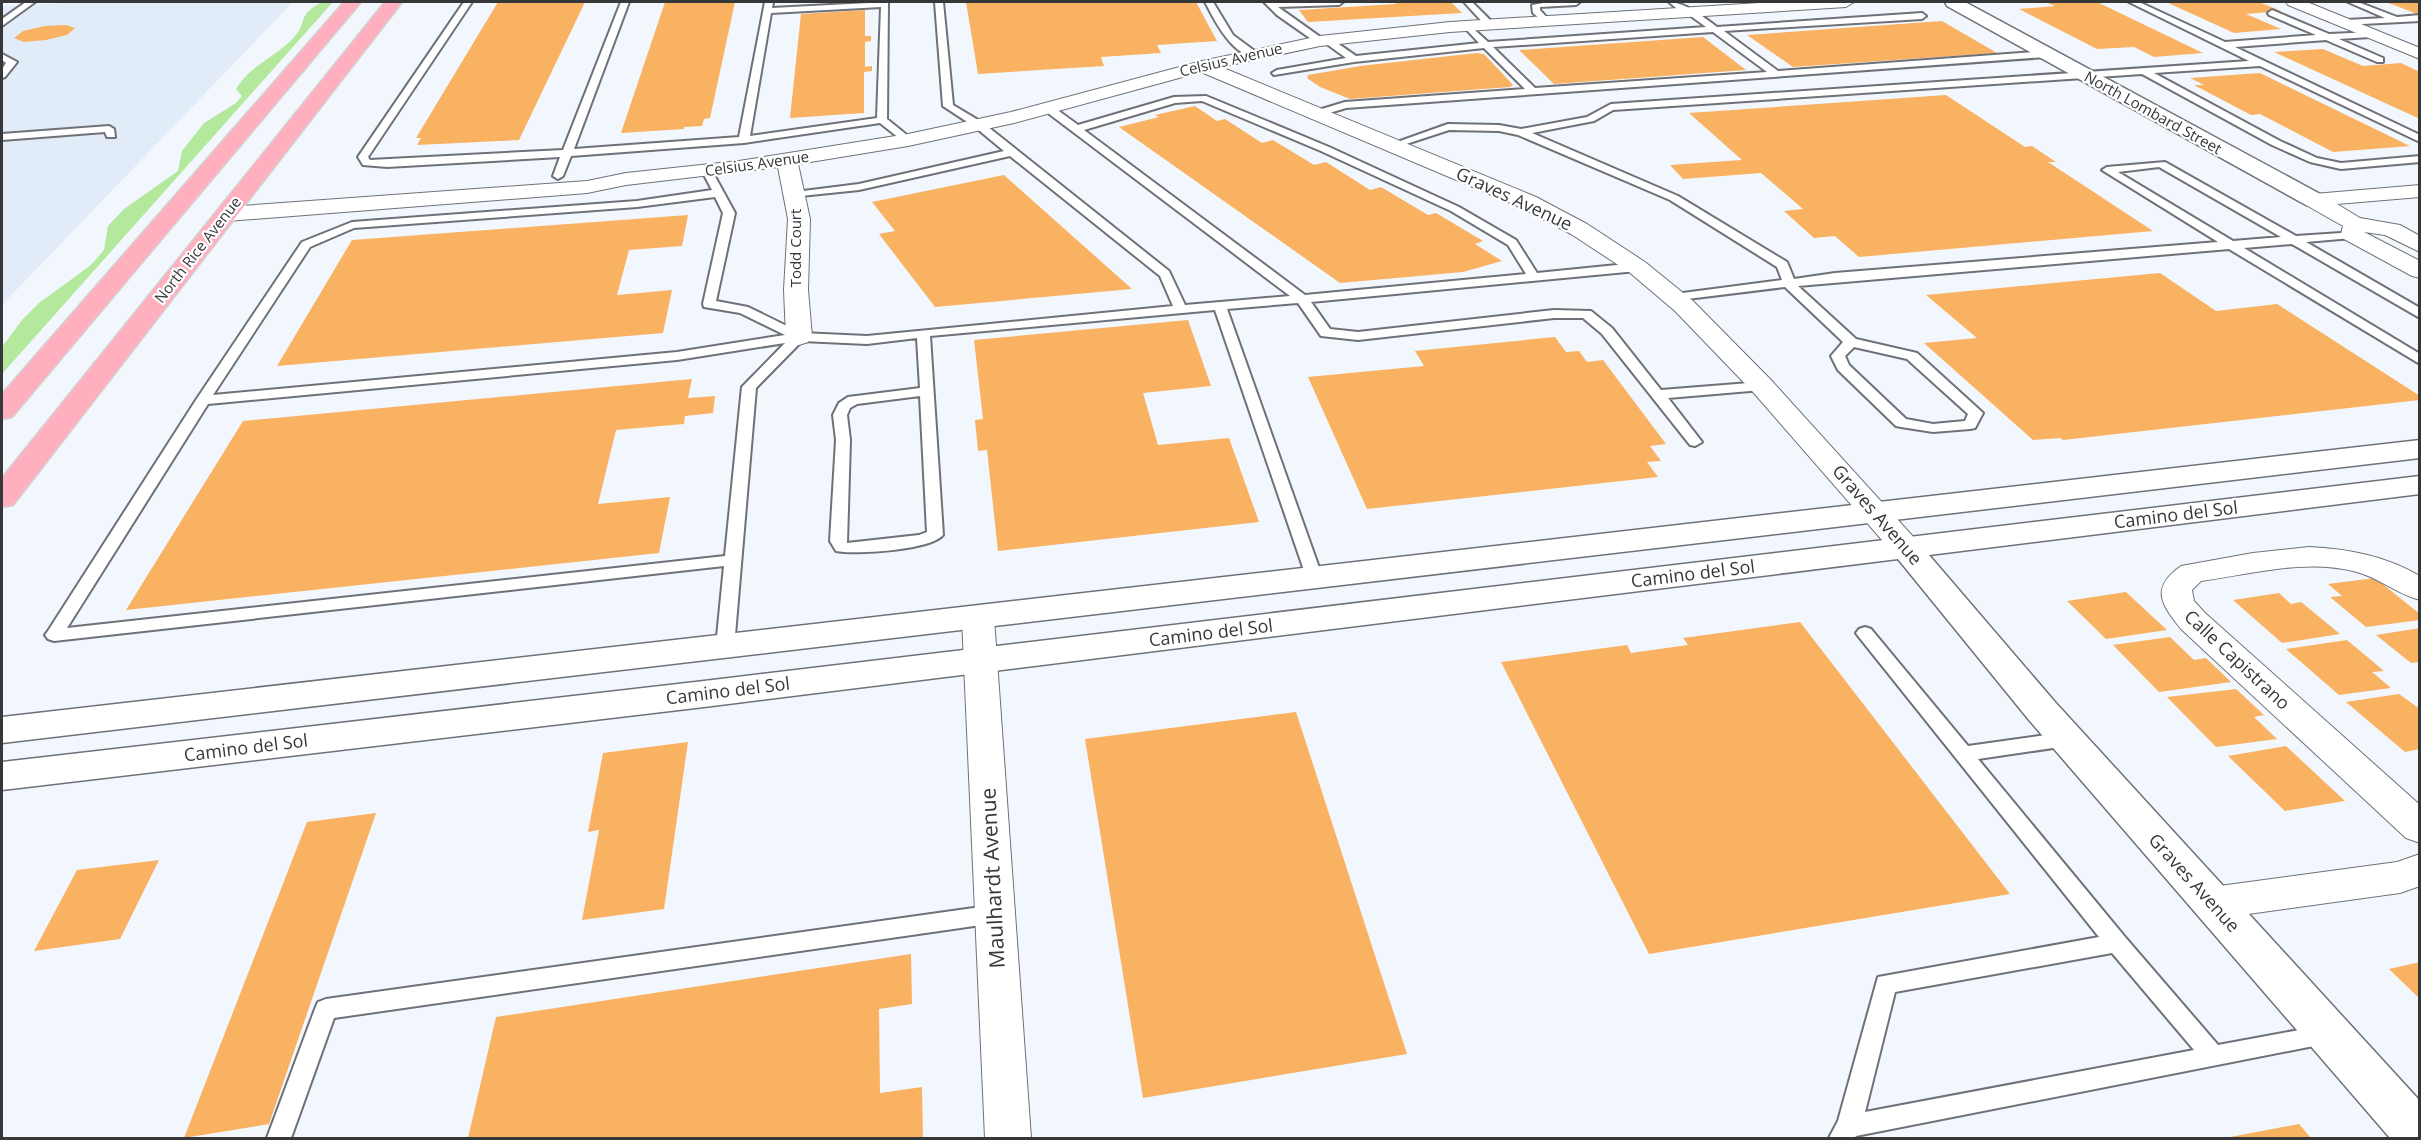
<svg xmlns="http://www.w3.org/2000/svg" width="2421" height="1140" viewBox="0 0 2421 1140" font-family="'Open Sans',sans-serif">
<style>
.built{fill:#e2ebf8}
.green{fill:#b4e89d}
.building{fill:#f9b162}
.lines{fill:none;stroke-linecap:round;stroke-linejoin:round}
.service-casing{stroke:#6e7278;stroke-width:4}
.minor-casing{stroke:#6e7278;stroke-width:2}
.tertiary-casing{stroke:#6e7278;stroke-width:3}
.trunk-casing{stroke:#d3d3d3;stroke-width:3}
.service{fill:#fff;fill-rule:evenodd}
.minor{fill:#fff;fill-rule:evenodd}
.tertiary{fill:#fff;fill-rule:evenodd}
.trunk{fill:#ffafbe;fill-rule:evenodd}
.labels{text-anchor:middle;stroke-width:4.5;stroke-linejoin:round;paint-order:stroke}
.far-street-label{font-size:15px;fill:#353739;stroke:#fff}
.street-label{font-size:18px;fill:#353739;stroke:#fff}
.near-street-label{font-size:21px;fill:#353739;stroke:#fff}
</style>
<rect width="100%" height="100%" fill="#f2f7fe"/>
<path class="built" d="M86,2H293L2,305V6Z"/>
<path class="green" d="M322,2H333L2,374V347L22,320L39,303L91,265L104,250L108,226L124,209L178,171L182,151L204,123L236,103L242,96L236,89C251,64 277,57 295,36C309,20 295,17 322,2Z"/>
<path class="building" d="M498,2H585L519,140L417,145L421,138H416Z
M665,2H735L710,118L704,119L702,126L684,127V129L621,133Z
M966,2H1196L1217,41L1157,45L1161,53L1101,57L1104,66L978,74Z
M1394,2H1451L1462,13L1308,22L1299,10L1396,4Z
M2045,2H2097L2203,53L2154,57L2134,47L2097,49L2019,9L2055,6Z
M2166,2H2259L2281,11L2246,14L2281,29L2234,33Z
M2386,2H2420V15Z
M865,10V36H871V41L865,42V67L872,66V71L864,72V113L790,118L801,14Z
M1942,21L1997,53L1793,67L1747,35Z
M66,25L75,28L67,35L46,40L24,42L14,38L23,31L45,26Z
M1703,37L1746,70L1554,84L1519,50Z
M2323,49L2363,66L2401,63L2420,72V119L2274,52Z
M1477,53L1484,54L1513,85L1510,87L1350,99L1320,87L1307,78L1308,75L1360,66Z
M2260,73L2410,146L2333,152L2260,114L2251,115L2194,85H2204L2190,78Z
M1946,95L2025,147L2032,146L2056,162H2048L2153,231L1859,257L1835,236L1814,238L1784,211L1803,209L1761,173L1683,179L1670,165L1742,160L1689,113Z
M1195,106L1217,121L1225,119L1262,143L1273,140L1314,165L1326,162L1370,190L1381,187L1428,215L1436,213L1483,241L1475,244L1502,261L1463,272L1340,283L1119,127L1159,117L1155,115Z
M1004,175L1132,289L935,307L879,234L895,231L872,202Z
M688,215L682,246L629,250L617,295L672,290L663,333L277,366L352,240Z
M2160,273L2216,311L2277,304L2420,396V400L2063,440L2060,438L2033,440L1924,343L1977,338L1926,295Z
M1188,320L1211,386L1143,393L1158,445L1229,438L1259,522L998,551L987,450L978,451L975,420L983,419L974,340Z
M1555,337L1566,352L1579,351L1587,362L1603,360L1666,444L1650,446L1661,461L1647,462L1658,477L1367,509L1308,377L1424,366L1415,351Z
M692,379L688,398L715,396L713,413L685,416L684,424L616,430L598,504L670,497L659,553L126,610L243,421Z
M2375,578L2420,614V620L2366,627L2330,597L2342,596L2328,584Z
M2126,592L2167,630L2106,639L2067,601Z
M2279,593L2291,604L2301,602L2340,634L2282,643L2233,600Z
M1800,622L2010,894L1649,954L1501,662L1627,645L1631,653L1688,645L1683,638Z
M2420,628V662L2411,663L2376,635Z
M2170,637L2194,660L2206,658L2231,682L2159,692L2113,645Z
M2347,640L2384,671L2372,672L2391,688L2339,695L2286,649Z
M2236,689L2264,715L2254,717L2277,739L2216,747L2167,697Z
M2399,694L2420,709V749L2405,752L2346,702Z
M1296,712L1407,1054L1143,1098L1085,739Z
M688,742L664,909L582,920L599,830L588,832L603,753Z
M2286,746L2345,801L2285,811L2228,756Z
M376,813L269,1124L184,1138L307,822Z
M159,860L120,939L34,951L77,870Z
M911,954L912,1004L879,1009L880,1093L922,1087L923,1138H468L496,1017Z
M2420,962V999L2389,969Z
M2299,1124L2311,1138H2230V1137Z"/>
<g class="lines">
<g class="service-casing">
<path id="service" d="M26,2H35L2,26V19Z
M464,2H472L368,157L370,160L563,150L621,2H629L574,149L739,137L765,2H773L772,8L888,2L887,119L913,140L904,142L880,123L744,143L571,156L563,176L558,179L553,176L560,157L387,167L363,165L358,157ZM881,7L877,118L750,136L771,13Z
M935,2H943L953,105L983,123L1169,271L1185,305L1290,296L1044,110V106H1052L1078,125L1174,97L1206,96L1329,147L1459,207L1516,240L1537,273L1637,263L1643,267L1637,271L1311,302L1330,329L1358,332L1554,310L1591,311L1612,328L1661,390L1762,382L1769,386L1762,390L1668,398L1702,442L1695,446L1690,445L1602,334L1583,318H1554L1358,340L1321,336L1298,303L1227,309L1323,579L1321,583H1309L1307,579L1215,310L930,336L943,535C931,550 855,555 836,551L830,541L836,440L833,415L839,403L848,397L920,388L917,338L867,344L802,341L756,388L734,647L731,651H719L716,647L724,566L54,641L48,639L45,635L48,631L196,400L302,242L352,222L637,201L712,190L702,171L707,168L712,171L735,213L716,301L748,307L801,333L867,336L1173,306L1160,276L1010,156L859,190L791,197V193L795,192L859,184L1004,151L975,127L943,106ZM1202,101L1321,151L1451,211L1508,245L1526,274L1305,295L1084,130L1175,103ZM715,197L723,213L703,304L704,307L740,313L785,335L677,352L213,395L310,247L354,228L637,207ZM785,343L742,387L725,556L67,628L208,404L677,360ZM920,396L927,532L919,535L847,543L850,440L847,415L850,408L857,404Z
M1205,2H1213L1233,35L1256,52V56C1233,58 1214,19 1205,2Z
M1264,2H1343L1339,5L1278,7L1323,39L1330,38L1356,56L1479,43L1463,26L1467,23L1488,42L1706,27L1688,14H1683L1669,2C1684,2 1704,17 1717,27L1922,13L1926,16L1922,19L1724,31L1778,71L2046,51L2051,54L2046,57L1346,108L1316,117L1312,116V112L1345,102L1525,89L1484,48L1354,62L1274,75L1272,73L1277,70L1346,58L1324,42L1317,43L1277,15ZM1713,32L1767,72L1535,88L1493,47Z
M1464,2H1472L1492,22V26H1486Z
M1549,2H1580L1576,5L1540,7V10L1550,21L1546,24L1533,13L1532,5Z
M2129,2H2139L2225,42L2316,35L2269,15L2268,13L2272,10L2329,34L2373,32V36L2370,37L2339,39L2383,58V62H2377L2326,40L2235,47L2420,135V142L2260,66L2154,73L2280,141L2317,158L2341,163L2420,156V162L2341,169L2310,162L2272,145L2142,74L1613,110L1594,121L1532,133L1678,196L1787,262L1794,279L1835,273L2218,242L2102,170L2107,167L2165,162L2296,236L2356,232V236L2352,238L2306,242L2420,308V318L2292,244L2244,248L2420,354V364L2229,249L1798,286L1856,339L1917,353L1983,413L1975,428L1970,429L1933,432L1901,427L1896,426L1838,370L1831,356L1843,342L1785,287L1671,301L1669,298L1675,294L1782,280L1777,267L1670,200L1518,135L1499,131L1449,130L1394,148L1389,145L1448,124L1499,125L1521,129L1587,117L1611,104L2249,61ZM2159,167L2281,237L2233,241L2118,172ZM1854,347L1907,359L1968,414L1965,421L1933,424L1906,419L1849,365L1845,356Z
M2348,2H2358L2397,17L2420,15V21L2343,25L2342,23L2346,20L2385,18Z
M2,54L17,62L5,77L2,78V69L6,63L2,60Z
M109,126L114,129L115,137H107L105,132L2,140V134Z
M1865,627L1871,629L1968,746L2067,732L2074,734L2076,739L2074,744L2067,746L1978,759L2125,937L2218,1045L2326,1025L2334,1028L2338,1035L2334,1042L1856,1136L1855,1138H1829L1838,1121L1878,977L2099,937L1859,637L1856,633L1859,629ZM2112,953L2194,1050L1865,1112L1895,992Z
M995,905L1003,908L1006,914L1003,920L995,923L334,1018L291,1138H267L315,1009L318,1002L326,999Z"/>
</g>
<g class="minor-casing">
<path id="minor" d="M1776,2H1854L1846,7L1450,32L1320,46L1221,67L1536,197L1587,224L1645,262L1693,301L1771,380L1917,541L1921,548L1917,555L1906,558L1895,555L1753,392L1675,311L1629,272L1571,234L1520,207L1201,72L1014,123L908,146L798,164L810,219L808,290L812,337L808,342L799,345L790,342L786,337L784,290L788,219L778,167L626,185L587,193L227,221L219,219L216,214L219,209L227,207L587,181L626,173L739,161L908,134L1011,112L1202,61L1320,36L1450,22Z
M2286,2H2307L2420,48V59L2288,5Z
M2420,185V197L2337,204L2360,218L2400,225L2420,236V252L2385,235L2364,232L2420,261V278L2412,276L2344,239L2341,234L2343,226L2306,205L2303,200L2306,195L2314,194Z
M2309,547C2349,549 2385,556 2420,576V600C2397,594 2379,578 2357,572C2307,558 2251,574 2201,581L2192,590L2194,601L2205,613L2420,805V843L2406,838L2181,629C2161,604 2150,588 2181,566L2253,553Z
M978,607L990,610L994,618L1031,1138H985L962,618L966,610Z
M2420,854V886L2400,893L2212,919L2198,915L2192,903L2198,891L2212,887L2397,862Z"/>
</g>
<g class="tertiary-casing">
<path id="tertiary" d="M1945,2H1965L2322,195L2325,200L2322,205L2314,207L2306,205L1947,6Z
M2420,440V458L2,743V717Z
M2420,476V494L1929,555L2055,702L2420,1101V1138H2390L2029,720L1898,559L704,707L2,790V762L704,681Z"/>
</g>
<g class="trunk-casing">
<path id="trunk" d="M344,2H361L12,417L2,419V394Z
M385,2H402L13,505L2,507V478Z"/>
</g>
<use href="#service" class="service"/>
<use href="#minor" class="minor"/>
<use href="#tertiary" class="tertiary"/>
<use href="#trunk" class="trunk"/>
</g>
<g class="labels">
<g class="far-street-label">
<text transform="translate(1231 60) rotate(-13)" y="5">Celsius Avenue</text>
<text transform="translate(2153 113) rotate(29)" y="5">North Lombard Street</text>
<text transform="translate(757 164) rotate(-8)" y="5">Celsius Avenue</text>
<text transform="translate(796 248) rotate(-90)" y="5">Todd Court</text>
<text transform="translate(198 250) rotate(-52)" y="5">North Rice Avenue</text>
</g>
<g class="street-label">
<text transform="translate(1514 199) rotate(25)" y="6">Graves Avenue</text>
<text transform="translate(1877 515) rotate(49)" y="6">Graves Avenue</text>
<text transform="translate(2176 515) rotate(-7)" y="6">Camino del Sol</text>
<text transform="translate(1693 574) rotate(-7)" y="6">Camino del Sol</text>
<text transform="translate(1211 633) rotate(-7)" y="6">Camino del Sol</text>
<text transform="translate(2237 660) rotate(43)" y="6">Calle Capistrano</text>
<text transform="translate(728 691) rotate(-7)" y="6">Camino del Sol</text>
<text transform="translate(246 748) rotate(-7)" y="6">Camino del Sol</text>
<text transform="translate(2194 883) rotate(48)" y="6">Graves Avenue</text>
</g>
<g class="near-street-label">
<text transform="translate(993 878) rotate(-93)" y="7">Maulhardt Avenue</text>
</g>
</g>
<rect width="2421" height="1140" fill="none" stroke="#353739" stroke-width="6"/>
</svg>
